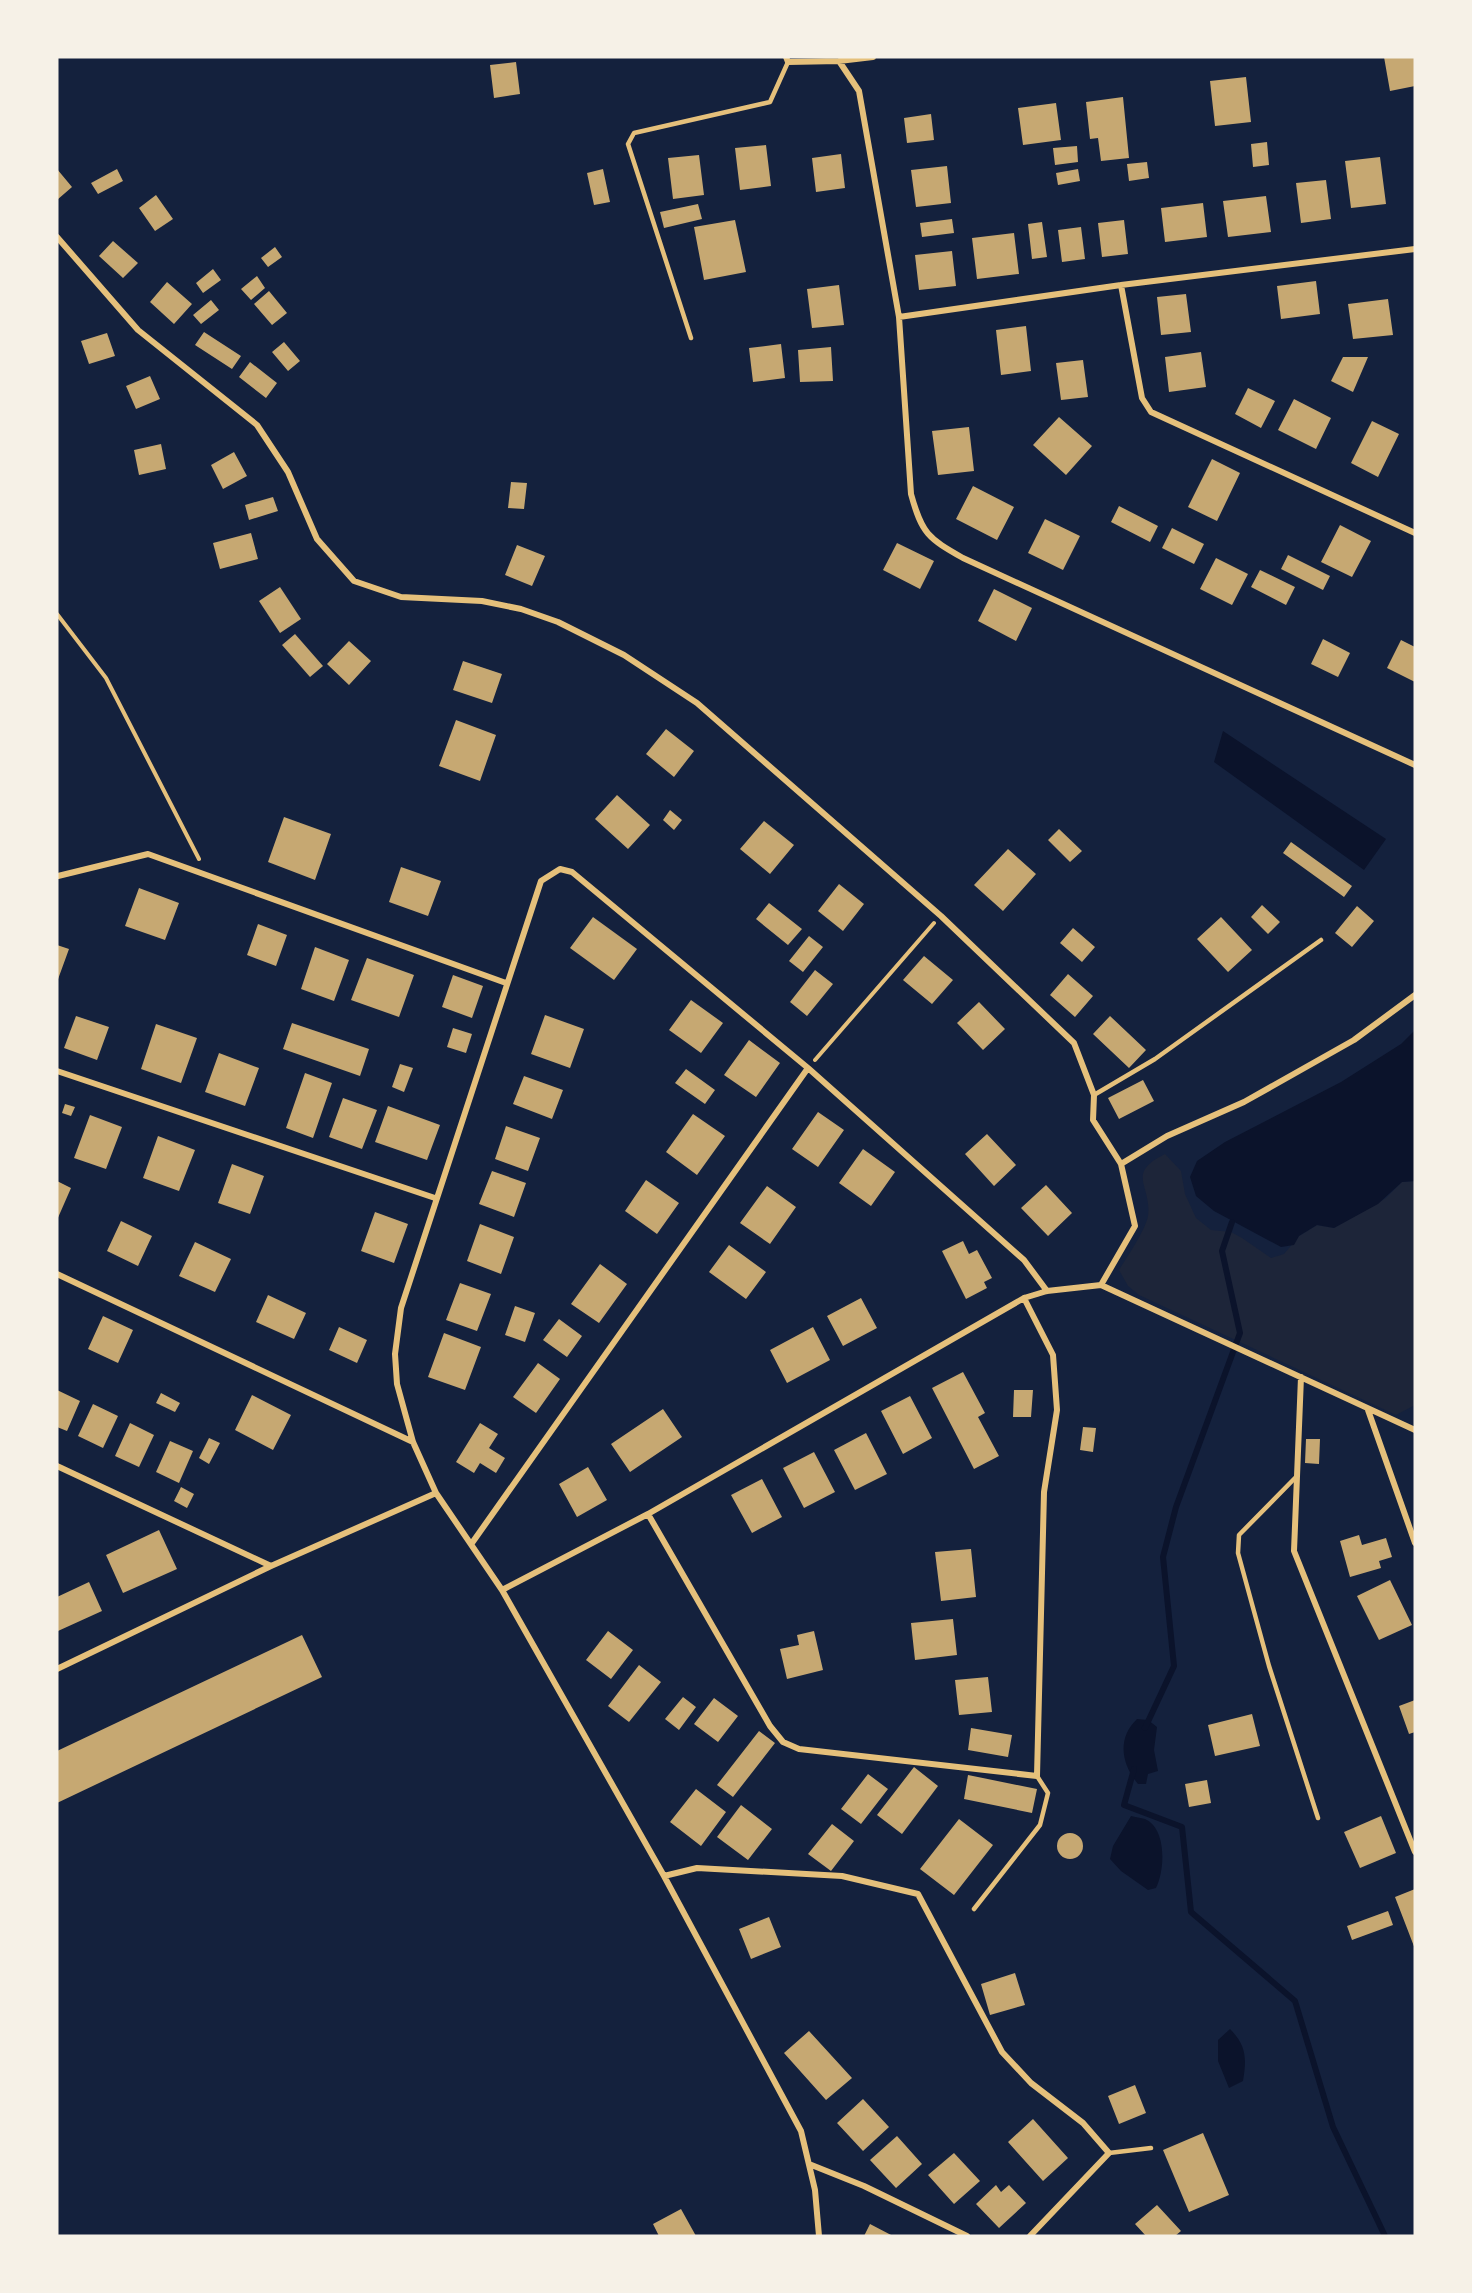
<svg xmlns="http://www.w3.org/2000/svg" width="1472" height="2293" viewBox="0 0 1472 2293" font-family="Mulish,sans-serif">
<style>
.green{fill:#1d2539}
.water{fill:#0b132b}
.lines{fill:none;stroke-linecap:round;stroke-linejoin:round}
.stream{stroke:#0b132b;stroke-width:6}
.building{fill:#c6a872}
.path{stroke:#e5c07b;stroke-width:4}
.service{stroke:#e5c07b;stroke-width:4.5}
.minor{stroke:#e5c07b;stroke-width:6}
</style>
<rect width="100%" height="100%" fill="#14213d"/>
<path class="green" d="M1165,1154L1181,1171L1185,1194L1196,1218L1211,1230L1231,1232L1242,1238L1271,1258L1284,1254L1299,1236L1317,1225L1334,1228L1386,1198L1402,1182L1415,1181V1405L1396,1415L1139,1295L1128,1286L1119,1270C1127,1257 1145,1231 1148,1216C1152,1185 1125,1174 1165,1154Z"/>
<path class="water" d="M1223,731L1386,839L1364,870L1214,762Z
M1415,1030V1181L1402,1182L1378,1204L1334,1228L1317,1225L1299,1236L1294,1245L1281,1247L1214,1211L1196,1196L1190,1177L1197,1161L1225,1142L1341,1082L1401,1044Z
M1137,1719L1148,1720L1157,1727L1154,1750L1158,1771L1148,1774L1146,1784H1138C1121,1764 1117,1738 1137,1719Z
M1131,1816C1135,1817 1141,1818 1145,1819C1167,1829 1165,1870 1156,1888L1148,1890L1121,1871L1110,1859L1113,1846Z
M1230,2029C1246,2045 1247,2058 1243,2081L1229,2088L1218,2061V2040Z"/>
<g class="lines">
<path class="stream" d="M1145,1728L1174,1666L1163,1557L1176,1507L1240,1333L1222,1251L1232,1222
M1134,1769L1124,1805L1182,1827L1191,1912L1295,2001L1333,2127L1385,2236"/>
</g>
<path class="building" d="M1384,57H1415V86L1390,91Z
M516,62L520,94L494,98L490,65Z
M1246,77L1251,122L1215,126L1210,81Z
M1123,97L1129,158L1101,161L1098,138L1090,139L1086,102Z
M1056,103L1061,140L1023,145L1018,108Z
M931,114L934,140L907,143L904,118Z
M1267,142L1269,165L1253,167L1251,144Z
M766,145L771,186L740,190L735,148Z
M1077,146L1078,162L1055,165L1053,148Z
M841,154L845,188L816,192L812,158Z
M699,155L704,195L673,199L668,158Z
M1380,157L1386,204L1351,208L1345,161Z
M1147,162L1149,178L1129,181L1127,164Z
M947,166L951,203L916,207L911,170Z
M57,169L72,187L57,200Z
M117,169L123,181L98,194L91,183Z
M603,169L610,202L594,205L587,173Z
M1078,169L1080,181L1058,185L1056,173Z
M1326,180L1331,219L1301,223L1296,183Z
M156,195L173,219L155,231L139,208Z
M1266,196L1271,232L1228,237L1223,201Z
M1203,203L1207,237L1165,242L1161,208Z
M698,204L702,219L664,228L660,212Z
M952,219L954,233L922,237L920,223Z
M735,220L746,272L704,280L694,227Z
M1124,220L1128,254L1102,257L1098,223Z
M1042,222L1047,257L1032,259L1028,224Z
M1081,227L1085,259L1062,262L1058,230Z
M1014,233L1019,274L977,279L972,238Z
M113,241L138,263L123,278L99,256Z
M275,247L282,257L268,267L261,258Z
M952,251L956,286L919,290L915,255Z
M213,269L221,280L203,293L196,283Z
M257,276L265,288L251,300L241,289Z
M1316,281L1320,314L1281,319L1277,286Z
M167,282L192,304L174,324L150,302Z
M839,285L844,325L812,328L807,289Z
M269,291L287,313L272,325L254,304Z
M1186,294L1191,332L1161,335L1157,297Z
M1388,299L1393,335L1353,339L1348,304Z
M211,300L219,310L201,324L193,315Z
M1026,326L1031,371L1001,375L996,330Z
M204,332L241,356L232,369L195,345Z
M107,333L115,356L89,364L81,341Z
M284,342L300,361L288,371L272,352Z
M781,344L785,378L753,382L749,348Z
M831,347L833,381L800,382L798,350Z
M1201,352L1206,387L1169,392L1165,357Z
M1343,357H1368L1353,392L1331,381Z
M1083,360L1088,397L1061,400L1056,363Z
M250,362L277,383L266,398L239,377Z
M150,376L160,399L136,409L126,386Z
M1248,388L1275,401L1261,428L1235,414Z
M1294,399L1331,418L1316,449L1278,430Z
M1059,417L1092,446L1066,475L1033,445Z
M1372,421L1399,434L1378,477L1351,463Z
M969,427L974,471L938,475L932,431Z
M161,444L166,469L139,475L134,450Z
M234,452L247,476L223,489L211,465Z
M1212,459L1240,473L1217,521L1188,507Z
M511,482L527,483L524,509L508,508Z
M973,486L1014,507L997,540L956,519Z
M273,497L278,511L249,520L245,505Z
M1119,506L1158,526L1150,542L1111,522Z
M1045,519L1080,536L1063,570L1028,553Z
M1340,525L1371,541L1352,577L1321,562Z
M1172,528L1204,544L1194,564L1162,548Z
M251,533L258,559L220,569L213,543Z
M897,543L934,561L920,589L883,570Z
M517,545L545,556L532,586L505,575Z
M1288,555L1330,576L1323,590L1281,569Z
M1216,558L1248,574L1232,605L1200,589Z
M1260,570L1295,587L1286,605L1251,587Z
M280,587L301,619L280,633L259,601Z
M994,589L1032,608L1016,641L978,621Z
M295,634L323,666L310,677L282,645Z
M1323,639L1350,653L1338,677L1311,664Z
M1401,640L1415,647V682L1387,668Z
M349,641L371,661L349,685L327,664Z
M463,661L502,674L492,703L453,690Z
M456,720L496,735L480,781L439,766Z
M666,729L694,751L674,777L646,754Z
M617,795L650,825L628,849L595,819Z
M670,810L682,820L674,830L663,820Z
M284,817L331,834L315,880L268,862Z
M764,821L794,845L770,874L740,849Z
M1059,829L1082,851L1070,862L1048,840Z
M1291,842L1352,886L1344,897L1283,853Z
M1008,849L1036,874L1003,911L974,885Z
M401,867L441,881L428,916L389,902Z
M839,884L864,904L843,931L818,911Z
M139,888L179,903L165,940L125,926Z
M769,903L802,929L788,945L756,919Z
M1262,905L1280,922L1268,934L1251,917Z
M1357,906L1374,921L1352,947L1335,933Z
M593,917L637,949L614,980L570,948Z
M1221,917L1252,950L1228,972L1197,939Z
M258,924L287,935L276,966L247,955Z
M1073,928L1095,947L1082,962L1060,943Z
M809,936L823,947L803,972L789,961Z
M57,945L69,949L57,982Z
M315,947L349,960L334,1001L301,989Z
M924,956L953,980L932,1004L903,980Z
M367,958L414,975L399,1017L351,1000Z
M815,970L833,984L807,1016L790,1002Z
M1068,974L1093,996L1075,1017L1050,995Z
M453,975L483,986L472,1018L442,1007Z
M691,1000L723,1023L701,1053L669,1030Z
M979,1002L1005,1029L983,1050L957,1023Z
M545,1015L584,1029L570,1068L531,1054Z
M76,1016L109,1027L97,1060L64,1048Z
M1110,1016L1146,1050L1129,1068L1093,1034Z
M292,1023L369,1049L360,1076L283,1049Z
M156,1024L197,1038L181,1083L141,1069Z
M453,1028L472,1034L466,1053L447,1047Z
M749,1040L780,1063L756,1097L724,1075Z
M219,1053L259,1068L245,1106L205,1092Z
M400,1064L413,1068L404,1092L392,1087Z
M686,1069L715,1090L705,1104L675,1083Z
M305,1073L332,1083L313,1138L286,1128Z
M524,1076L563,1090L552,1119L513,1104Z
M1143,1080L1154,1101L1119,1119L1108,1098Z
M343,1098L377,1110L362,1149L329,1137Z
M65,1104L75,1107L71,1116L62,1113Z
M388,1106L440,1125L427,1160L375,1142Z
M818,1112L844,1130L818,1167L792,1149Z
M693,1114L725,1136L697,1175L666,1152Z
M90,1115L122,1127L106,1169L74,1158Z
M506,1126L540,1138L528,1171L495,1159Z
M987,1134L1016,1165L994,1186L965,1154Z
M158,1136L195,1150L179,1191L143,1178Z
M863,1149L895,1172L871,1206L839,1183Z
M232,1164L264,1176L250,1214L218,1203Z
M492,1171L526,1183L514,1217L479,1204Z
M646,1180L679,1203L657,1234L625,1211Z
M57,1181L71,1188L57,1220Z
M1046,1185L1072,1213L1048,1236L1021,1208Z
M767,1186L796,1207L770,1244L740,1223Z
M375,1212L408,1224L394,1263L361,1251Z
M121,1221L152,1236L138,1266L107,1251Z
M480,1224L514,1237L501,1274L467,1261Z
M963,1241L969,1254L977,1250L992,1278L984,1282L987,1288L966,1299L942,1251Z
M195,1242L231,1259L215,1292L179,1276Z
M729,1245L766,1272L746,1299L709,1272Z
M600,1264L627,1284L599,1323L571,1304Z
M460,1283L491,1294L477,1331L446,1320Z
M268,1295L306,1313L294,1339L256,1322Z
M861,1298L877,1328L843,1346L827,1316Z
M515,1306L535,1313L525,1342L505,1335Z
M103,1316L133,1330L118,1363L88,1349Z
M559,1319L582,1336L567,1357L543,1340Z
M339,1327L367,1340L357,1363L329,1350Z
M813,1327L830,1360L787,1383L770,1350Z
M444,1333L481,1347L465,1390L428,1377Z
M538,1363L560,1379L536,1413L513,1397Z
M963,1372L985,1413L978,1417L999,1456L974,1469L932,1388Z
M57,1390L80,1401L67,1431L57,1427Z
M1014,1390H1033L1031,1417H1013Z
M161,1393L180,1403L175,1412L156,1403Z
M252,1395L291,1415L273,1450L235,1430Z
M910,1396L932,1438L903,1454L881,1411Z
M93,1404L118,1416L103,1448L78,1436Z
M663,1409L682,1437L630,1472L611,1444Z
M130,1423L154,1435L139,1467L115,1456Z
M480,1423L498,1434L489,1448L505,1458L496,1473L480,1463L474,1473L456,1462Z
M1083,1427L1096,1428L1093,1452L1080,1450Z
M866,1433L887,1474L855,1490L834,1450Z
M209,1438L220,1443L209,1464L199,1458Z
M1306,1439H1320L1319,1464L1305,1463Z
M170,1441L193,1451L179,1483L156,1472Z
M814,1452L835,1492L804,1508L783,1468Z
M588,1467L607,1500L577,1517L559,1484Z
M762,1479L782,1517L752,1533L731,1495Z
M181,1487L194,1494L187,1508L174,1501Z
M159,1530L177,1569L123,1593L106,1555Z
M1359,1535L1362,1545L1386,1538L1392,1557L1379,1561L1381,1568L1350,1577L1340,1541Z
M971,1549L976,1597L941,1601L935,1552Z
M1390,1580L1412,1625L1379,1640L1357,1596Z
M89,1582L102,1611L58,1631L57,1597Z
M953,1619L957,1655L915,1660L911,1623Z
M608,1631L633,1650L611,1679L586,1660Z
M814,1631L823,1670L787,1679L780,1649L799,1645L797,1635Z
M302,1635L322,1677L57,1803V1751Z
M639,1665L661,1682L629,1722L608,1706Z
M988,1677L992,1712L959,1715L955,1680Z
M683,1697L696,1707L679,1730L665,1719Z
M714,1698L738,1716L718,1742L694,1724Z
M1415,1700V1732L1409,1734L1399,1706Z
M1252,1714L1260,1746L1215,1756L1208,1725Z
M971,1728L1012,1735L1008,1757L968,1750Z
M759,1731L775,1743L733,1797L717,1785Z
M914,1767L938,1786L902,1834L877,1815Z
M868,1774L888,1789L861,1824L841,1809Z
M968,1775L1037,1789L1032,1813L964,1799Z
M1207,1780L1211,1803L1189,1807L1185,1784Z
M696,1789L726,1812L701,1846L670,1822Z
M741,1805L772,1829L748,1860L717,1837Z
M1381,1816L1396,1853L1360,1868L1344,1832Z
M959,1819L993,1845L954,1895L920,1869Z
M832,1824L854,1841L831,1871L808,1854Z
M1057 1846a13 13 0 1 1 26 0a13 13 0 1 1-26 0Z
M1415,1889V1949L1395,1897Z
M1388,1911L1393,1925L1352,1940L1347,1926Z
M769,1917L781,1947L751,1959L739,1929Z
M1015,1973L1025,2005L990,2015L981,1984Z
M809,2031L852,2078L826,2100L784,2053Z
M1135,2085L1146,2113L1119,2124L1108,2096Z
M863,2099L889,2127L863,2151L837,2123Z
M1033,2119L1068,2158L1043,2181L1008,2142Z
M1203,2133L1229,2195L1189,2212L1163,2150Z
M897,2136L922,2164L896,2188L870,2160Z
M954,2153L980,2181L954,2204L928,2175Z
M996,2185L1001,2192L1009,2185L1026,2203L999,2228L976,2204Z
M1157,2205L1181,2231L1175,2236H1146L1135,2224Z
M681,2209L696,2236H659L653,2224Z
M870,2224L893,2236H864Z"/>
<g class="lines">
<path class="path" d="M57,614L106,678L199,859
M815,1060L934,923"/>
<path class="service" d="M691,338L628,144L634,133L770,102L788,62
M1094,1095L1155,1059L1321,940
M1296,1477L1239,1535L1238,1553L1269,1666L1318,1818
M974,1909L1040,1825L1048,1793L1037,1776
M1109,2153L1151,2148"/>
<path class="minor" d="M786,57L788,62L839,61L859,91L899,317L911,494C922,534 928,538 963,558L1415,765
M839,61L873,57
M57,237L138,330L257,425L288,472L317,539L354,581L401,597L482,601L521,609L558,622L624,655L697,703L941,916L1074,1043L1094,1095L1093,1120L1121,1164L1135,1226L1101,1285
M1121,285L1142,398L1151,412L1415,533
M899,317L1121,285L1415,249
M58,876L148,854L506,983
M57,1071L435,1198
M1121,1164L1167,1136L1244,1102L1354,1040L1415,995
M57,1274L413,1442
M1301,1377L1294,1551L1415,1852
M1368,1410L1415,1543
M57,1466L271,1566
M648,1514L770,1726L783,1742L799,1749L1037,1776L1044,1492L1057,1410L1053,1355L1024,1298
M472,1543L808,1068
M502,1590L648,1514L1024,1298L1047,1291L1101,1285L1415,1430
M57,1669L271,1566L436,1493
M664,1876L697,1868L842,1876L918,1894L1002,2052L1031,2083L1083,2123L1109,2153L1030,2236
M809,2164L864,2186L967,2236
M819,2236L815,2190L801,2131L664,1876L502,1590L436,1493L413,1442L397,1384L395,1354L401,1308L541,881L560,869L572,872L808,1068L1024,1260L1047,1291"/>
</g>
<rect width="1472" height="2293" fill="none" stroke="#f6f1e7" stroke-width="117"/>
</svg>
